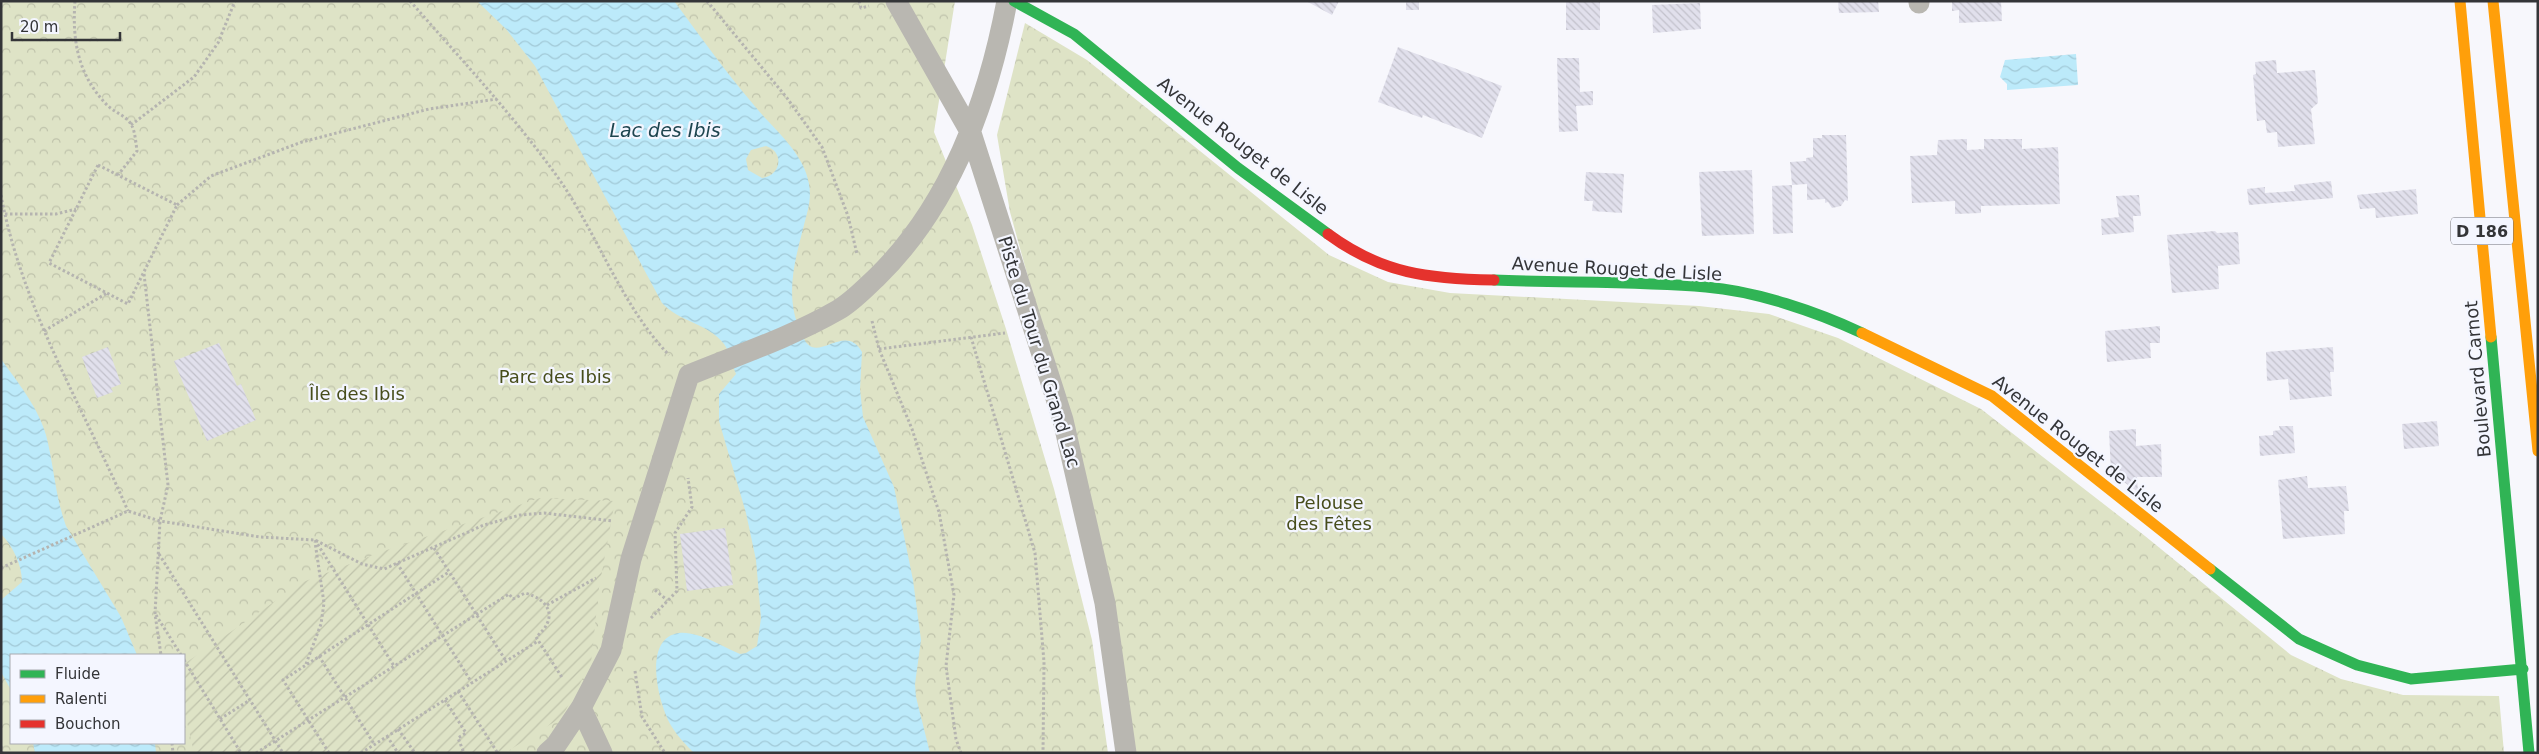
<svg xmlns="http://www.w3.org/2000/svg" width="2539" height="754" viewBox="0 0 2539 754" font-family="'DejaVu Sans',sans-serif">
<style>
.forest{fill:url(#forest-crowns);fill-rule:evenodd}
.garden{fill:url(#garden-furrows)}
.water{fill:url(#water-waves);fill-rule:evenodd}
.building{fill:url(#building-back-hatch)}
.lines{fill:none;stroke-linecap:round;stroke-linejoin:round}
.path{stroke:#b5b4b0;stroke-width:3;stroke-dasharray:2.5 2.5;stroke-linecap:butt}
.lane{stroke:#b9b7b1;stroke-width:21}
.fast{stroke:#30b455;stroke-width:11}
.slow{stroke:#ff9f0a;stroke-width:11}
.jam{stroke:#e5322d;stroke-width:11}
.labels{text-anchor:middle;stroke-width:4.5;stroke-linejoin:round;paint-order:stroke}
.shield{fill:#f4f6ff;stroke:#6e6f74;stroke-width:1}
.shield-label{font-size:16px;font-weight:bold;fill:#343538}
.street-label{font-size:18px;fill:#343538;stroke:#f4f6ff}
.park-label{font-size:18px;fill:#474d1b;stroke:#f4f6ff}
.water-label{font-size:19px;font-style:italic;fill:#1e4550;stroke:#f4f6ff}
</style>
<defs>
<pattern id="forest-crowns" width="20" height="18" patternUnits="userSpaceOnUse" patternTransform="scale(1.25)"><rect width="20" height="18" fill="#dee3c6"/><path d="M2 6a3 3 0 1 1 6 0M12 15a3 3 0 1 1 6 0" fill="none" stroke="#bfc3ab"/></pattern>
<pattern id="garden-furrows" width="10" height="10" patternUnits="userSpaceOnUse" patternTransform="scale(1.25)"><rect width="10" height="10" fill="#dee3c6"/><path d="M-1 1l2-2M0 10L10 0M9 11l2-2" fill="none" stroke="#bfc3ab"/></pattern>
<pattern id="water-waves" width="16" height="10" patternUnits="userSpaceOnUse" patternTransform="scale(1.25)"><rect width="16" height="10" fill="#bceafa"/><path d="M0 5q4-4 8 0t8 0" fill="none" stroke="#a2c9d7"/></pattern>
<pattern id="building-back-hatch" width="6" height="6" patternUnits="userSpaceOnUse" patternTransform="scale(1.25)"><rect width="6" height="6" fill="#e1e0ec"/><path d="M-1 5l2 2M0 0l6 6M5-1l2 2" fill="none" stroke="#c2c1cb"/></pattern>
</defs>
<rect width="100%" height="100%" fill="#f7f7fc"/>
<path class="forest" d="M1,1H955L934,132L972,225L1006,329L1054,489L1092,640L1108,753H1ZM11,655H184V743H11Z
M1025,23L1087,60L1329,255L1388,282L1450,293L1699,306L1769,314L1838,338L1981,409L2145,536L2291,655L2341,679L2403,695L2499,696L2504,753H1134L1042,328L1010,212L997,135Z"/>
<path class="garden" d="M540,498L615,501L599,588L591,663L562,717L505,753H194L184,709V664L303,582L381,552Z"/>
<path class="water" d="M477,1H674C700,36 725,71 753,104C772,128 804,152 809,184C812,200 807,213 803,229C793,267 784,302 804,339C817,365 845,321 862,352L860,389L863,417L894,487L913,580L921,640L915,684L916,697L930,753H694C686,745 678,737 672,727C659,707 641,638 679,633C699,631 722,647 740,654L746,653L757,646L761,618L756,560L746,513L719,421V394L736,374C732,365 730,352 724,344C708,323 679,322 662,303L535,66L506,29ZM766,146C785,152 781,176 762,178L748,170L746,159L751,150Z
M2076,54L2078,85L2007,90V84L2000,77L2005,60Z
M1,359C18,383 38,407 46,435C54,465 55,496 66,526L121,617L137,655H11V690L1,672V600L22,582C22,565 13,546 1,534Z
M33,743H155L156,753H35Z"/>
<path class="building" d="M1306,1H1339L1332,15Z
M1406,1H1419V10H1406Z
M1566,1H1600V30H1566Z
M1838,1H1878L1879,12L1839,13Z
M1952,1H2001L2002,21L1959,23V10L1952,11Z
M1700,3L1701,29L1653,33L1652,5Z
M1398,47L1502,86L1482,138L1423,115L1422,118L1378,102Z
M1557,58H1579L1580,92L1593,91V105L1576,106L1578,131L1559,132Z
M2276,60L2277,73L2315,70L2318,103L2311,109L2315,144L2278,147L2277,132L2267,133L2265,120L2257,121L2253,75L2256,74L2255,62Z
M1822,135H1846L1848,201L1845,200L1841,206L1832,208L1828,202L1825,203V199L1807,200V184L1792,185L1793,233L1773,234L1772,186L1792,185L1790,162L1806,161V158L1813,157V138H1822Z
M1967,139V150L1984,149V139H2022V149L2058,147L2060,204L1981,206V213L1955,214V201L1912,203L1910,156L1937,155L1938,140Z
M1752,170L1754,234L1702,236L1699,172Z
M1586,172L1624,174L1622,213L1592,211L1593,201H1584Z
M2331,181L2333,198L2249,205L2247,189L2265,187V193L2295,191L2294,185Z
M2416,189L2418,214L2376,218L2375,208L2360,209L2357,195Z
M2139,195L2141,216H2133L2134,232L2102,235L2101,219L2119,217L2116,196Z
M2215,231L2217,233L2238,232L2240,264L2218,266L2219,289L2172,293L2167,235Z
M2160,326V343H2150L2151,358L2107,362L2105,331Z
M219,343L237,386L241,384L256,420L207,441L174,361Z
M108,347L121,384L111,388L113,392L97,398L82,357Z
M2333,347L2334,372H2330L2332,396L2290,400L2288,379L2267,381L2266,352Z
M2437,421L2439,446L2404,449L2402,424Z
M2279,426H2293L2295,453L2260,456L2259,436L2273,435V431L2280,430Z
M2136,429V446L2161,444L2162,477H2137L2138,492L2111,473L2109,431Z
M2307,476L2308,488L2346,486L2349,511H2344L2345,534L2283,539L2278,480Z
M725,528L733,585L687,591L680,534Z"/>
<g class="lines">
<path class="path" d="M75,1C72,41 78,75 107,105C114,112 126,116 131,124C135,130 136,144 137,151L118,175
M410,1C461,59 514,116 559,179C598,235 621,305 669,355
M707,1L787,98L822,147L848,216L857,254
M859,1L861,8L869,6
M131,125L194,77L218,43L235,1
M98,165L177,205L128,304L49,263Z
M1,195C22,308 83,407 128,511
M177,205L211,176L302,142L429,109L497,99
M5,214H56L76,209
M144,274L168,485L160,521L155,614L161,655
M872,321L879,349L912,429L939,512L954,595L946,666L956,739L961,753
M44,331L107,293
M971,337L1035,553L1044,662L1043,753
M879,349L1005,333
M315,540L394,666
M434,548L506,661
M159,554L283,753
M397,563L472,683
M1,568L128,511L160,521L260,537L315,540L362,564L384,569L484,525L520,515L544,513L613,521
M655,590L667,600
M547,605L596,578
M156,615L181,655
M651,618L677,591L675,533L692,507L688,478
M319,656L374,744
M184,660L241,753
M306,664L321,624L324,603L315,542
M635,671L642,717L665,753
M458,691L497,752L496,753
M445,700L466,733L458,738L464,753
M220,719L250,700
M398,729L415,753
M387,736L398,753
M172,743L173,753
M1,746L2,753
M256,753L509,594L513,599L525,593C551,600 558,619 536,637L563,679
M329,753L283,680L449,572
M361,753L538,641"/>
<path class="lane" d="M896,1L971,133L1063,420L1105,603L1126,753
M1919,1V3
M581,708L602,753
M547,753L556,745L581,708L611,650L631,559L689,375C738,355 791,337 838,310C852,302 864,289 876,278C950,206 988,102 1007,1"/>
<path class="fast" d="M1014,1L1074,34L1238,168L1328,234
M1494,280C1565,283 1636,281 1706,287C1756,291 1817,312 1862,333
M2491,337L2529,753
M2210,569L2299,639L2357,665L2411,679L2523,669"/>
<path class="slow" d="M2460,1L2491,337
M2493,1L2538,451
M1862,333L1992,396L2210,569"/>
<path class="jam" d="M1328,234C1382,274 1430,279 1494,280"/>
</g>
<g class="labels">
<rect class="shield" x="2451" y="217.5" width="62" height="27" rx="4"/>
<g class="shield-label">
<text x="2482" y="237">D 186</text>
</g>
<g class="street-label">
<text transform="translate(1243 146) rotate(38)" y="6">Avenue Rouget de Lisle</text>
<text transform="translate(1617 269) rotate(3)" y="6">Avenue Rouget de Lisle</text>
<text transform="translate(1039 352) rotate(73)" y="6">Piste du Tour du Grand Lac</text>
<text transform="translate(2478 379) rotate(-95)" y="6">Boulevard Carnot</text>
<text transform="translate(2078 444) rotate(38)" y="6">Avenue Rouget de Lisle</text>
</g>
<g class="park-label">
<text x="555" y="383">Parc des Ibis</text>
<text x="357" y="400">Île des Ibis</text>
<text x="1329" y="509">Pelouse<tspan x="1329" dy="21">des Fêtes</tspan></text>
</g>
<g class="water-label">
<text x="665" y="137">Lac des Ibis</text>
</g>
</g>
<rect width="2539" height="754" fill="none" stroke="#343538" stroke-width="5"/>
<rect x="10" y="654" width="175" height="90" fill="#f4f6ff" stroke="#a7a9af"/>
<rect x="20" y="670" width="25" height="8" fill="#30b455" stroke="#a7a9af"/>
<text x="55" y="679" font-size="15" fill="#343538">Fluide</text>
<rect x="20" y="695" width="25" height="8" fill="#ff9f0a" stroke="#a7a9af"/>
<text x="55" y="704" font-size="15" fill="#343538">Ralenti</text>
<rect x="20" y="720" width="25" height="8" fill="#e5322d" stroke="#a7a9af"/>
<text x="55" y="729" font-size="15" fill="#343538">Bouchon</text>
<path d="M12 32v8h108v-8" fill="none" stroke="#343538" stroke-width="2.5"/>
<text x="20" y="32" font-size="15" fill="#343538" stroke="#f4f6ff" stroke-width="4" paint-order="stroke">20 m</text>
</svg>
